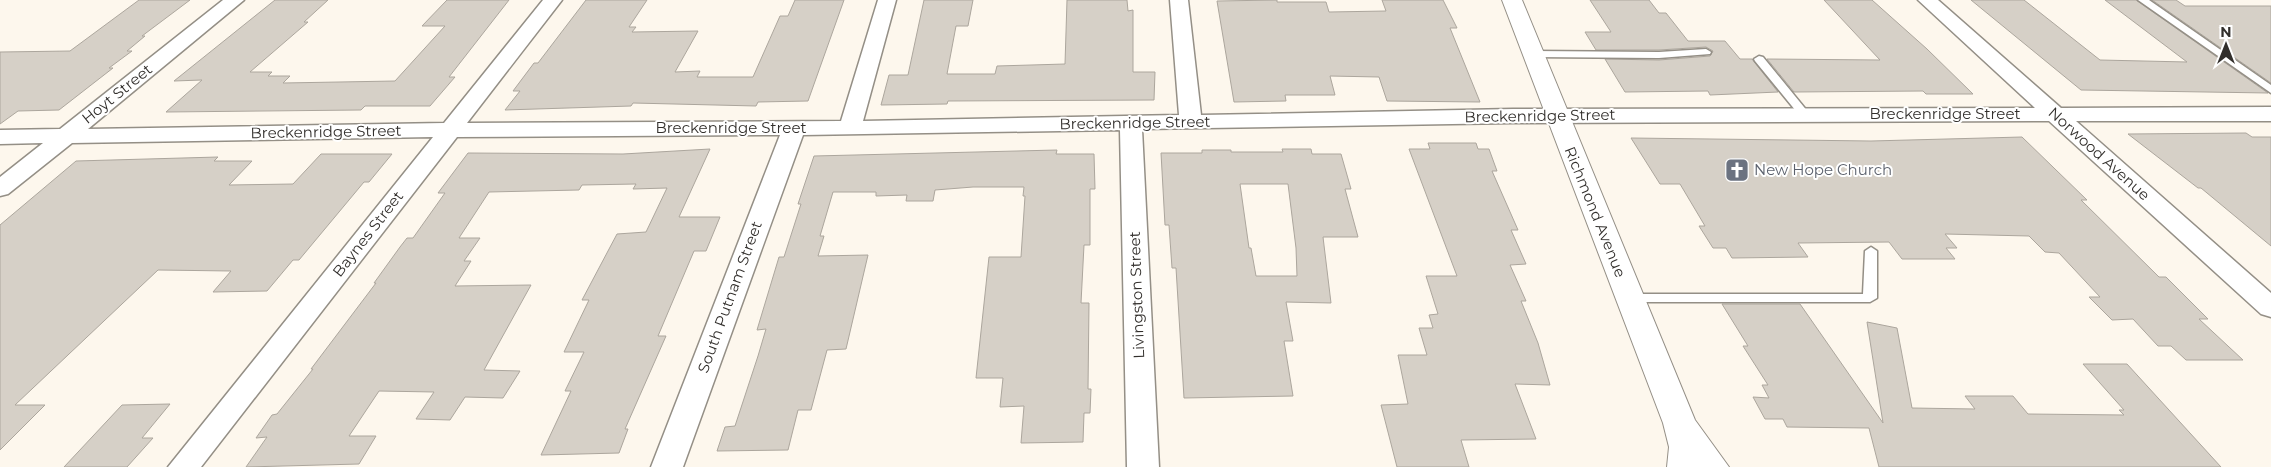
<svg xmlns="http://www.w3.org/2000/svg" width="2271" height="467" viewBox="0 0 2271 467" font-family="Montserrat,sans-serif">
<style>
.building{fill:#d6d0c7;stroke:#aca69d;fill-rule:evenodd}
.lines{fill:none;stroke-linecap:round;stroke-linejoin:round}
.service-casing{stroke:#948f86;stroke-width:3}
.minor-casing{stroke:#948f86;stroke-width:3}
.tertiary-casing{stroke:#948f86;stroke-width:2}
.service{fill:#fff;fill-rule:evenodd}
.minor{fill:#fff;fill-rule:evenodd}
.tertiary{fill:#fff;fill-rule:evenodd}
.labels{text-anchor:middle;stroke-width:4;stroke-linejoin:round;paint-order:stroke}
.street-label{font-size:15px;fill:#322f2c;stroke:#fff}
.worship-label{font-size:15px;fill:#5b616d;stroke:#fff;text-anchor:start}
</style>
<rect width="100%" height="100%" fill="#fdf7ed"/>
<path class="building" d="M139,0H190L142,36H145L127,51H132L109,68H113L59,110L18,111L0,124V52L70,51Z
M275,0H328L304,22H308L250,72H272L268,76H290L283,83L395,81L445,26H422L447,0H509L449,77H455L430,106H365L361,110L166,112L202,80L174,81Z
M586,0H647L629,27H636L632,32L698,31L675,72L700,71L697,77H753L780,16H788L795,0H844L808,101L758,102L756,106L633,103L631,106L505,110L520,91H513L534,63H538Z
M924,0H973L968,26H956L947,74H995L997,66L1065,64L1067,0H1127L1128,11L1133,10V72H1155L1154,100L948,101L947,104L881,105L889,75H908Z
M1277,0V2H1326L1329,12L1386,11L1382,0H1443L1457,28H1450L1480,102L1387,101L1379,77L1330,76L1335,95H1285L1286,101L1234,102L1217,1Z
M1590,0H1649L1659,13H1666L1688,41H1725L1740,59H1752L1778,92L1710,95L1708,91L1625,92L1605,59L1659,60L1710,56L1713,51L1706,47L1659,50H1596L1585,32H1611Z
M1824,0H1872L1927,49L1973,94H1926L1923,91L1794,92L1767,59L1880,60Z
M1971,0H2024L2100,60L2187,62L2105,0H2136L2268,93L2081,90Z
M2152,0H2176L2185,6H2271V83Z
M2246,133L2252,137H2271V246L2201,188H2198L2128,134Z
M2022,137L2087,200H2081L2159,277H2166L2208,319H2199L2243,360H2186L2171,346H2158L2133,319L2112,320L2089,297H2100L2059,253L2045,252L2029,236L1945,234L1957,248H1946L1955,259H1902L1889,242L1798,243L1808,257L1732,258L1726,248H1713L1699,226H1705L1680,184H1660L1631,138L1871,141Z
M1428,143H1476L1478,149H1489L1497,171H1492L1518,230H1511L1526,264L1510,265L1526,301H1521L1538,343L1550,385L1515,384L1536,439L1461,440L1469,467H1397L1381,405L1408,404L1398,355H1427L1419,328H1433L1429,315L1438,314L1426,276H1457L1409,149H1430Z
M710,149L679,217H720L706,251H694L658,336H666L625,429H628L619,453L541,455L571,391H565L584,352H564L589,300H582L617,234L646,232L667,188L633,189L636,184L582,185L579,190L489,192L459,238H480L464,261H471L455,286L531,285L484,370L520,371L503,398L465,397L450,420L416,419L434,392L379,391L349,436H376L359,464L246,467L267,437L256,438L272,415L277,414L313,369H311L376,283H374L400,247L407,238H413L445,193H438L468,153L623,154Z
M1282,149H1311L1312,154H1341L1351,189H1345L1358,237H1323L1331,303L1286,302L1293,341H1284L1293,396L1184,398L1176,268H1172L1169,225H1165L1161,153H1202V150H1231V152H1283ZM1240,184H1288L1296,248L1297,276H1256L1251,248H1249Z
M1057,150L1056,154H1094L1095,189H1090V245H1084L1081,303H1089L1088,389H1091L1090,413H1084L1083,442L1021,443L1024,406L1000,407L1003,378H976L989,257H1021L1025,196H1023L1024,187H973L935,190L933,201H906L907,195L876,196V192H833L820,236H824L818,256L868,255L846,349L827,350L811,410H798L788,450L717,451L725,427L735,426L758,356L766,329L757,330L779,257H784L801,204H798L814,156Z
M321,154H392L369,182H364L299,260H293L267,291L213,292L231,271L158,270L15,405H45L0,450V225L76,161L218,157L214,161H252L229,185L293,184Z
M1722,304H1800L1883,423L1867,322L1897,328L1912,408L1975,409L1965,396H2013L2028,414L2124,415L2119,410H2124L2083,364H2127L2221,467H1879L1869,428L1787,427L1783,419H1765L1753,397L1769,398L1762,385H1768L1743,346H1748Z
M170,404L142,438H153L127,467H64L122,405Z"/>
<g class="lines">
<g class="service-casing">
<path id="service" d="M2138,0H2149L2271,85V93Z
M1706,49L1711,52L1710,54L1659,58L1533,57L1528,54L1533,51L1659,52Z
M1759,56L1763,57L1808,112L1809,114L1808,116H1800L1755,61L1754,59Z
M1871,247L1877,251V298L1870,302H1630L1623,298L1630,294H1863L1865,251Z"/>
</g>
<g class="minor-casing">
<path id="minor" d="M223,0H244L88,129L444,123L543,0H562L467,123L841,121L878,0H896L863,121L1179,115L1170,0H1188L1201,115L1513,109L2035,108L1918,0H1938L2061,108L2271,107V121H2076L2271,293V317L2261,314L2049,121L1513,123L1142,129L1159,467H1127L1120,130L803,135L683,467H651L780,135L457,137L201,467H168L433,137L72,143L8,194L0,196V177L43,143L0,144V130L60,129Z"/>
</g>
<g class="tertiary-casing">
<path id="tertiary" d="M1502,0H1522L1695,420L1729,467H1667L1669,447L1663,423Z"/>
</g>
<use href="#service" class="service"/>
<use href="#minor" class="minor"/>
<use href="#tertiary" class="tertiary"/>
</g>
<defs>
<g id="church-square" transform="scale(1.25)"><rect x="-9" y="-9" width="18" height="18" rx="4" fill="#6b7280" stroke="#fff"/><path d="M-1.2-6h2.4v3.5h3.3v2.4h-3.3V6h-2.4V-.1h-3.3v-2.4h3.3Z" fill="#fff"/></g>
</defs>
<g fill-rule="evenodd">
<use href="#church-square" x="1737" y="170"/>
</g>
<g class="labels">
<g class="street-label">
<text transform="translate(117 94) rotate(-39)" y="5">Hoyt Street</text>
<text x="1945" y="119">Breckenridge Street</text>
<text transform="translate(1540 116) rotate(-1)" y="5">Breckenridge Street</text>
<text transform="translate(1135 123) rotate(-1)" y="5">Breckenridge Street</text>
<text x="731" y="133">Breckenridge Street</text>
<text transform="translate(326 132) rotate(-1)" y="5">Breckenridge Street</text>
<text transform="translate(2099 154) rotate(42)" y="5">Norwood Avenue</text>
<text transform="translate(1595 212) rotate(68)" y="5">Richmond Avenue</text>
<text transform="translate(368 234) rotate(-52)" y="5">Baynes Street</text>
<text transform="translate(1137 295) rotate(-92)" y="5">Livingston Street</text>
<text transform="translate(730 297) rotate(-70)" y="5">South Putnam Street</text>
</g>
<g class="worship-label">
<text x="1754" y="175">New Hope Church</text>
</g>
</g>
<g transform="translate(2226 45)" stroke="#ffffff" stroke-width="4" paint-order="stroke">
<path d="M0-4L9 19L0 12L-9 19Z" fill="#322f2c"/>
<text y="-8" font-size="14" font-weight="bold" text-anchor="middle" fill="#322f2c">N</text>
</g>
</svg>
